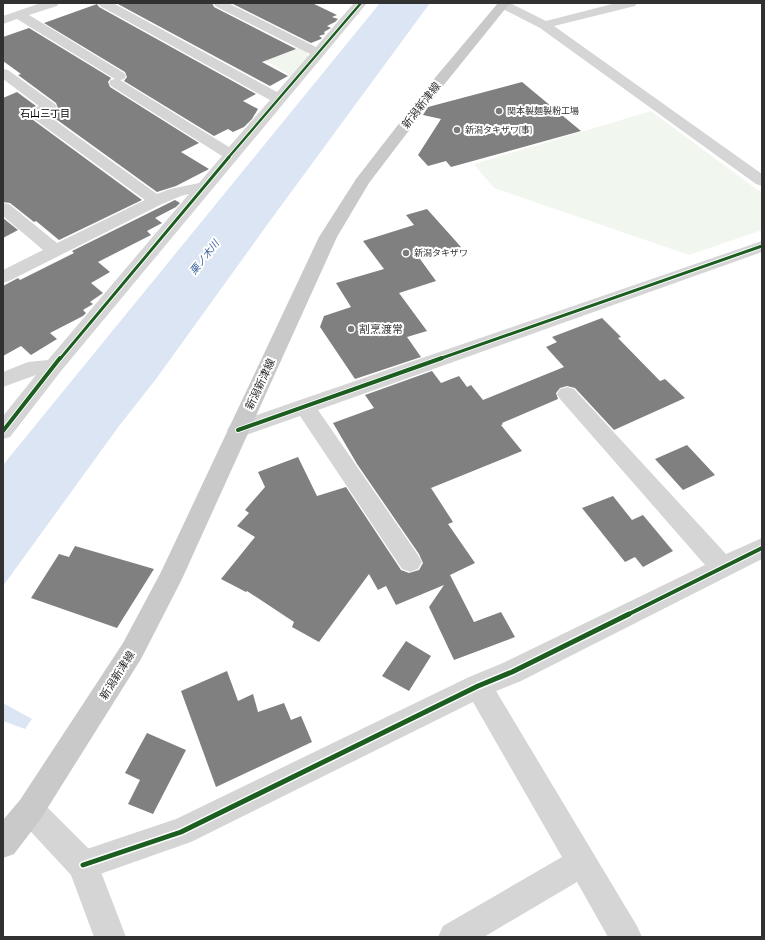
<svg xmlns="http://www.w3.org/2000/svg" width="765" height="940" viewBox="0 0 765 940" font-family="'Sofia Sans Condensed','Noto Sans JP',sans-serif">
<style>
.green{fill:#f1f6ee}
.water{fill:#dbe5f3}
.building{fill:#808080}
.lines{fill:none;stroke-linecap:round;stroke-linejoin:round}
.minor{fill:#d5d5d5;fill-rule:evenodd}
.tertiary{fill:#d5d5d5;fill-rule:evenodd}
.primary{fill:#c9c9c9;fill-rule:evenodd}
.cycleway-far3-casing{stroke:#fff;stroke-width:4}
.cycleway-far2-casing{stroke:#fff;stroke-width:5}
.cycleway-far1-casing{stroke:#fff;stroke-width:6}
.cycleway-casing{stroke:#fff;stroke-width:8}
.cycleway-far3{stroke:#1b5e20;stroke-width:2.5}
.cycleway-far2{stroke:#1b5e20;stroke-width:3}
.cycleway-far1{stroke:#1b5e20;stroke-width:4}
.cycleway{stroke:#1b5e20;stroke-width:5}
.poi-dot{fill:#797979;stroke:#fff;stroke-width:1.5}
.labels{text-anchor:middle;stroke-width:4;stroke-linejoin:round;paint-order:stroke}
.far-poi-label{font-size:9px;fill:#313131;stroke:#fff;text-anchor:start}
.far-neighbourhood-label{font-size:10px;fill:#000;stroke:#fff}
.far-water-label{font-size:10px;font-style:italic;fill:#3c6297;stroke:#fff}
.street-label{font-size:11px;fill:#313131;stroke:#fff}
.poi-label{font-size:11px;fill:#313131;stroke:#fff;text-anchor:start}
</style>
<rect width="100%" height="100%" fill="#fff"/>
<path class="green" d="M296,46L307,52L308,57L291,76L266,61Z
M651,111L762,193V230L689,255L494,188L474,164Z"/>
<path class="water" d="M380,3H430L275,214L156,379L119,426L3,586V465Z
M3,703L32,719L25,729L3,721Z"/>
<path class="building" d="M116,3H212L214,7L296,49L262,62L288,76L270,86Z
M231,3H312L337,15L332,17L338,19L335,22L327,26L331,28L324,32L325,34L319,36L322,38L321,39L311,43Z
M97,4L99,7L256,94L243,101L258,109L252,119L244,127L233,132L228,129L214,136L124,81L127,77L125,72L44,23Z
M29,28L111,78L108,82L110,87L199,143L181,152L209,169L176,186L157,192L49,114L56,111L58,108L56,103L18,75L21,74L3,61V37Z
M522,82L581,131L451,167L446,161L428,166L418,155L441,119L423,115L428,107Z
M17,92L36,106L29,109L27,112L29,117L142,200L59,240L36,221L34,222L10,203L3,202V98Z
M175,200L180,203L176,207L155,218L162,223L147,231L151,235L98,262L110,272L91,283L103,293L90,302L93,304L83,310L86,313L83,316L50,333L57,339L31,355L21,346L3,356V286L18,278L20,280L74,253L72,251Z
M427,209L461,247L420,259L436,281L399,293L427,331L407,337L421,357L355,379L320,327L324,316L351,307L336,283L384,269L363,241L414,225L406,215Z
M3,218L18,230L3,238Z
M602,318L621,337L618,338L660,381L665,379L685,398L614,430L575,388L567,386L560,388L556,393L558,399L502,423L503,424L501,425L522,451L431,488L453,522L448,524L475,563L450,575L474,622L501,612L515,637L454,660L429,607L444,585L396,605L386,586L378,590L369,574L319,642L292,627L294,622L247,591L246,592L221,579L255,537L237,526L249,513L245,510L265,487L258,472L298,457L317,496L346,487L401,570L409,573L419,570L423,563L419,554L357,464L333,423L374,408L365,395L432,371L441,383L459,376L467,387L471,385L483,400L564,367L546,347L557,342L552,337Z
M687,445L715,475L683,490L655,459Z
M613,496L632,520L643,515L673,551L643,567L635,557L625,562L582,508Z
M75,546L154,569L117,628L31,598L59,554L69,557Z
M406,641L431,656L409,691L382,676Z
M227,671L238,701L253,694L258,712L284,703L291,720L301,716L312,742L216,787L181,691Z
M147,733L186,750L153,814L128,804L140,780L125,773Z"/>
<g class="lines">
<path class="minor" d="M41,3H59L57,6L29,15L124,73L126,76L124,79L120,80L229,147L270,100L100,6L98,3H113L277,92L310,54L215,6L213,3H228L316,47L354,3H367L61,371L10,437L3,439V416L36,375L3,387V372L28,362L48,360L189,194L181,196L162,204L9,281L3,283V270L43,250L3,216V203L9,204L57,243L145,200L30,116L28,113L30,110L39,106L3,79V69L8,70L55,104L57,107L55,110L46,114L157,194L170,189L199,183L222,156L111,86L109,83L111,80L115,79L17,19L3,24V16Z
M498,3H510L546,21L616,3H637L635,6L554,26L762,174V186L756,184L540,28L499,7Z
M762,241V252L318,410L418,555L422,562L418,569L410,572L402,569L300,416L238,438L231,436L227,430L231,424L297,401Z
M567,387L574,389L726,554L762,538V559L521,681L496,691L637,926L642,937H608L577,882L484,937H438L443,926L562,857L473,702L191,842L83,880L72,876L68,865L72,854L176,819L469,677L503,663L705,565L560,399L557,394L560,389Z"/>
<path class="tertiary" d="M30,795L40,800L94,854L126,937H94L71,875L20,820L15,810L20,800Z"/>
<path class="primary" d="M498,3H510L439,91L369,183L337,237L182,579L141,659L40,820L14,854L3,858V820L20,800L123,643L161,572L319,237L356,179L429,85Z"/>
<g class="cycleway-far3-casing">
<path id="cycleway-far3" d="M228,158L361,3"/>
</g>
<g class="cycleway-far2-casing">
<path id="cycleway-far2" d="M60,359L229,157
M439,359L762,246"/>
</g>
<g class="cycleway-far1-casing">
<path id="cycleway-far1" d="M238,430L442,358
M3,431L60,358
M627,615L762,548"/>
</g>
<g class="cycleway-casing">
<path id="cycleway" d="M83,865L181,832L478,686L512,672L629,614"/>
</g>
<use href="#cycleway-far3" class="cycleway-far3"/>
<use href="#cycleway-far2" class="cycleway-far2"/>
<use href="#cycleway-far1" class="cycleway-far1"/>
<use href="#cycleway" class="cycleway"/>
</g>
<g class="poi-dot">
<circle cx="499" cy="111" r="4"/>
<circle cx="457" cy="130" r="4"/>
<circle cx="406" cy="253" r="4"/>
<circle cx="351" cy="329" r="4"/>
</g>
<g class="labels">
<g class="far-poi-label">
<text x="507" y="114">関本製麺製粉工場</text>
<text x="465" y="133">新潟タキザワ(事)</text>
<text x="414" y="256">新潟タキザワ</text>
</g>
<g class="far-neighbourhood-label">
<text x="45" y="117">石山三丁目</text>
</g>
<g class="far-water-label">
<text transform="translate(204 257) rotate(-52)" y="4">栗ノ木川</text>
</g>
<g class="street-label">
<text transform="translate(421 105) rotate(-52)" y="4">新潟新津線</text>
<text transform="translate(260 384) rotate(-65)" y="4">新潟新津線</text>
<text transform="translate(117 675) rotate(-58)" y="4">新潟新津線</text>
</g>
<g class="poi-label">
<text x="359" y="333">割烹渡常</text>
</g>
</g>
<rect width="765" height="940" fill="none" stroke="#313131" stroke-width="8"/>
</svg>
